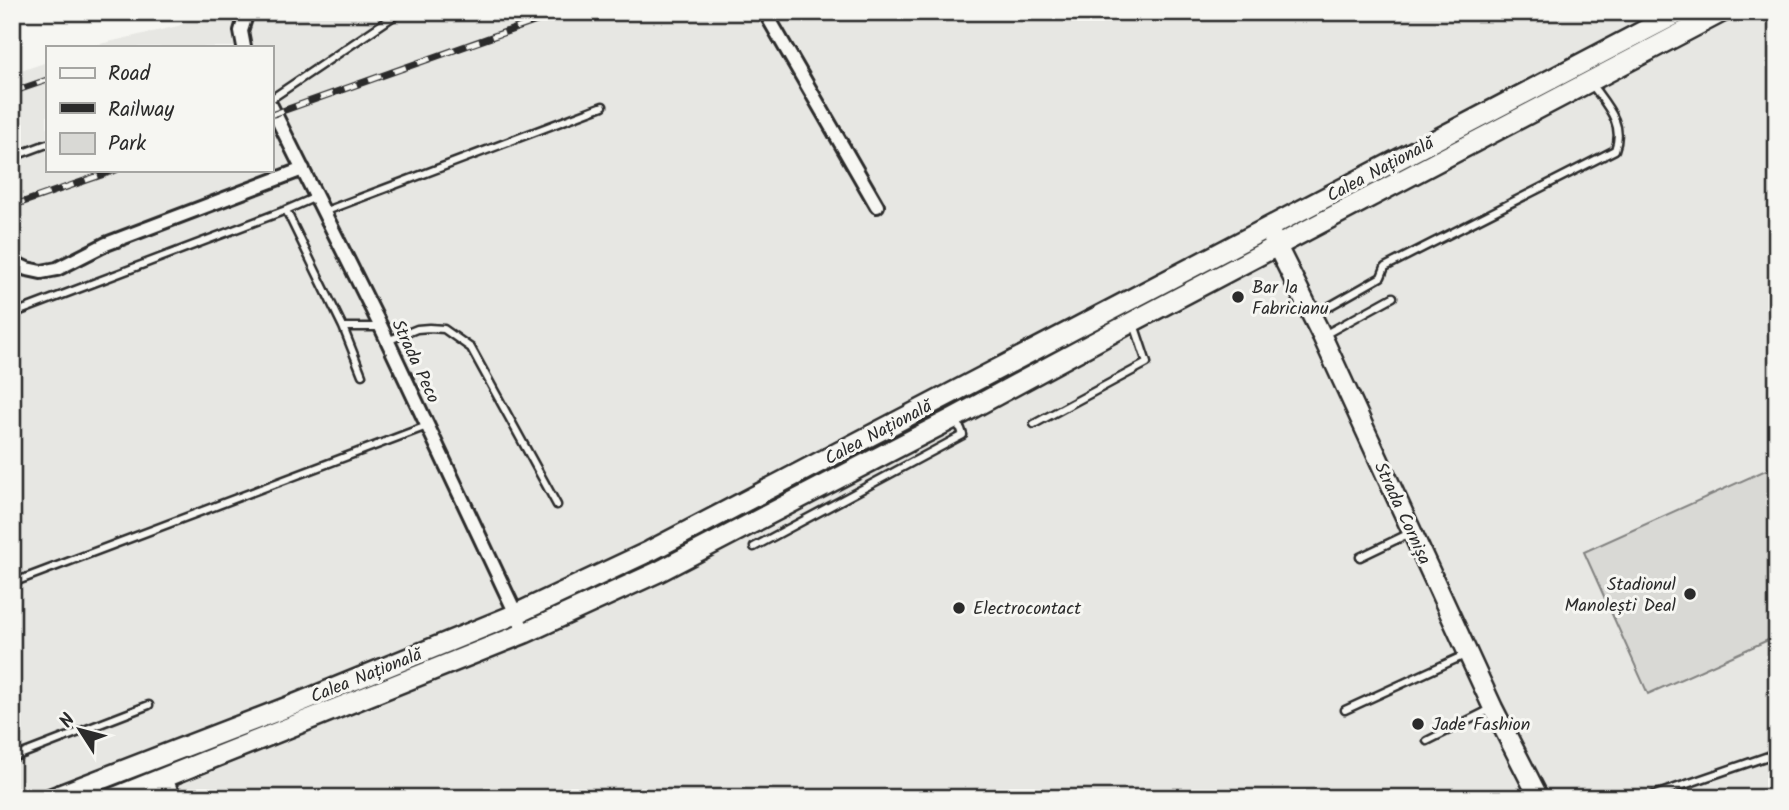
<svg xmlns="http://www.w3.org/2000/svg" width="1789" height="810" viewBox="0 0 1789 810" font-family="Kalam,sans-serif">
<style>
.built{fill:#e7e7e3}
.green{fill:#d9d9d5;stroke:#828280;stroke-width:2}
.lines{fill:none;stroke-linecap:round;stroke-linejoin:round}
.lane-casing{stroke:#2b2b2b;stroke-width:11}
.street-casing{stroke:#2b2b2b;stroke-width:18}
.secondary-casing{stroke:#2b2b2b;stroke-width:23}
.primary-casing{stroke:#2b2b2b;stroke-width:24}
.lane{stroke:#f6f6f2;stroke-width:6}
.street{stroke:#f6f6f2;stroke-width:12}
.secondary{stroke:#f6f6f2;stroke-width:18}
.primary{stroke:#f6f6f2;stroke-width:19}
.rail-casing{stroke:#2b2b2b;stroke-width:7}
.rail{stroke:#f6f6f2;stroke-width:4.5;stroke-dasharray:13;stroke-linecap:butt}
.poi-dot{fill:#2b2b2b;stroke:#f6f6f2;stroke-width:2.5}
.labels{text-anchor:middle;stroke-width:6;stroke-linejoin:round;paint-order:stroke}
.street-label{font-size:18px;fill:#2b2b2b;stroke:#f6f6f2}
.poi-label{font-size:18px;fill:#2b2b2b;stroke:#f6f6f2;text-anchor:start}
</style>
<rect width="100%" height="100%" fill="#f6f6f2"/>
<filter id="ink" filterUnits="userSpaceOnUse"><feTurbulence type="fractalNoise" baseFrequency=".0143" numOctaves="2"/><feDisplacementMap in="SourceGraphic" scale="14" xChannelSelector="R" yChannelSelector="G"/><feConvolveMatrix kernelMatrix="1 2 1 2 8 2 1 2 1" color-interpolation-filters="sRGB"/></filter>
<g filter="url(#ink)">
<path class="built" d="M211,12H1777V798H12V74L47,62V170H271V47H87L178,26Z"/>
<path class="green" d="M1777,465V636L1648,694L1584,552Z"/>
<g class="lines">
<g class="lane-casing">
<path id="lane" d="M271,99L400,12
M12,157L47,144
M286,210L316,197
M323,212L603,106
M12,314L286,210L343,327L362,375
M1314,315L1381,277L1385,267L1615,150C1625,124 1607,106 1592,85
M343,327H379
M1324,335L1393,297
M387,341L417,329L429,328L444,329L471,348L557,505
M1034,424L1147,363L1134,324
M754,547L963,435L961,429L953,421
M1360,557L1410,533
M12,583L427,426
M1345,710L1467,654
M1427,741L1491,709
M12,758L149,705
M1646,798L1777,753"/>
</g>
<g class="street-casing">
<path id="street" d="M765,12L877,206
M244,47L241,31L247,12
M271,106L381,327L525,633
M12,262L27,269L41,272L57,269L106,244L303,169
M166,778L174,798"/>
</g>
<g class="secondary-casing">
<path id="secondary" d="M1268,228L1322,336L1493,708L1539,798"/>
</g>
<g class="primary-casing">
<path id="primary" d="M52,798L298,703L516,614L650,551L1680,12
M113,798L525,633L658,572L952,419L1134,321L1722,12"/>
</g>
<use href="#lane" class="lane"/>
<use href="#street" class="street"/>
<use href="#secondary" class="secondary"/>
<use href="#primary" class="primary"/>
<g class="rail-casing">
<path id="rail" d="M12,92L47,80
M271,115L562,12
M12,206L116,170"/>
</g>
<use href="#rail" class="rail"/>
</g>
</g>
<g class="poi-dot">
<circle cx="1238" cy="297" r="7"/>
<circle cx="1690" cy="594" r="7"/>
<circle cx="959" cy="608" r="7"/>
<circle cx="1418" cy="724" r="7"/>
</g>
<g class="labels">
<g class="street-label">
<text transform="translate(1380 169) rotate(-28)" y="6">Calea Națională</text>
<text transform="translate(416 361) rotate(65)" y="6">Strada Peco</text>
<text transform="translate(878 432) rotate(-28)" y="6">Calea Națională</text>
<text transform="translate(1403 513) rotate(65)" y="6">Strada Cornișa</text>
<text transform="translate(366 675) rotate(-22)" y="6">Calea Națională</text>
</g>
<g class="poi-label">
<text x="1252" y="293">Bar la<tspan x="1252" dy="21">Fabricianu</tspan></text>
<text x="1676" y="590" text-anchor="end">Stadionul<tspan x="1676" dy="21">Manolești Deal</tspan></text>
<text x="973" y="614">Electrocontact</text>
<text x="1432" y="730">Jade Fashion</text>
</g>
</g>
<rect width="1789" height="810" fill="none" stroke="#f6f6f2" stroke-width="42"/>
<rect x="21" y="21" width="1747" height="768" fill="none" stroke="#2b2b2b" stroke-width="2.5" filter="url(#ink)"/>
<rect x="46" y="46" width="228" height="126" fill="#f6f6f2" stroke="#a5a5a2" stroke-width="2"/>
<rect x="60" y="68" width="35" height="10" fill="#f6f6f2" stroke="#a5a5a2" stroke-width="2"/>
<text x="108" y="80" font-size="21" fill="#2b2b2b">Road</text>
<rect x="60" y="103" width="35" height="10" fill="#2b2b2b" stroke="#a5a5a2" stroke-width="2"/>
<text x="108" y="116" font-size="21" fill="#2b2b2b">Railway</text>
<rect x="60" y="133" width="35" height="21" fill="#d9d9d5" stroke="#a5a5a2" stroke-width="2"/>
<text x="108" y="150" font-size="21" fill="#2b2b2b">Park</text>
<g transform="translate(80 730) rotate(306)" stroke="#f6f6f2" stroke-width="5" paint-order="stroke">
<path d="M0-5L12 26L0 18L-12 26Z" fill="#2b2b2b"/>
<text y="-10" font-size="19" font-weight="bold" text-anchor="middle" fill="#2b2b2b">N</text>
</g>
</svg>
